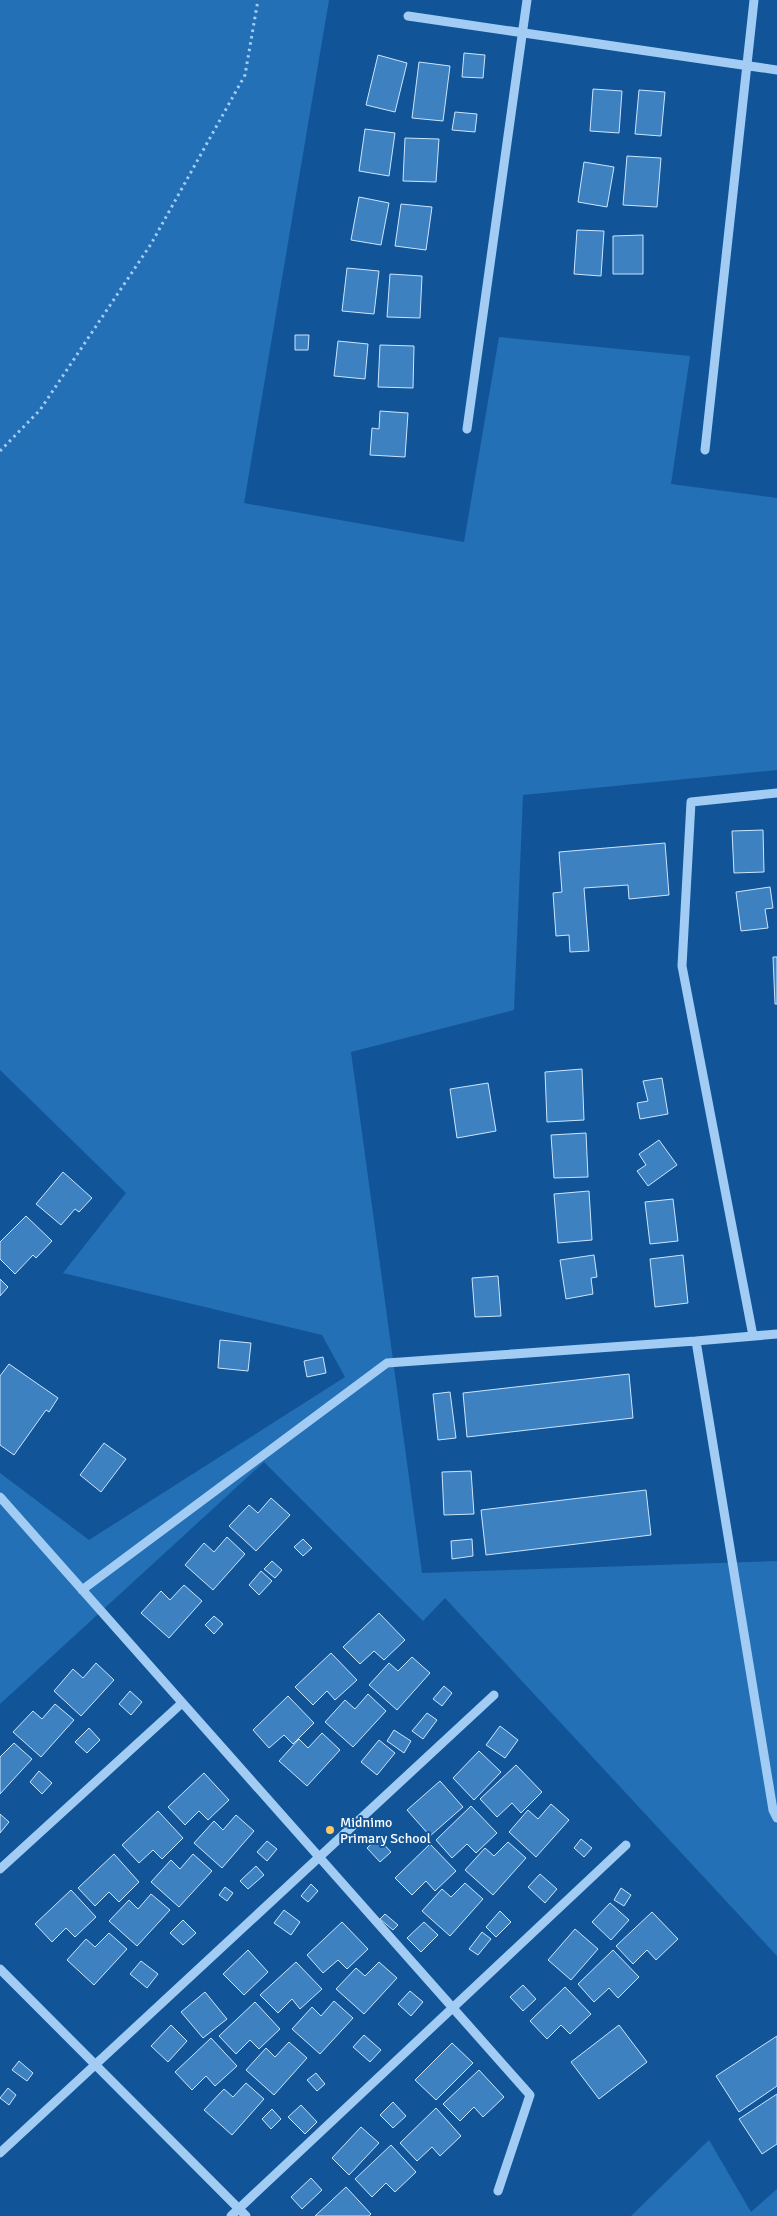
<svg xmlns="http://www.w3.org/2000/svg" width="777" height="2216" viewBox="0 0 777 2216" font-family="Signika,sans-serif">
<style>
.green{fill:#2470b6}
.building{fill:#3e81c1;stroke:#cbe5fd}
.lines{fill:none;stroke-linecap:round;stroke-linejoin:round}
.path{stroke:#a2ccf4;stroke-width:3;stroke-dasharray:2.5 4;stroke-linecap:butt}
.minor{stroke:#a2ccf4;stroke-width:9}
.poi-dot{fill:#ffc865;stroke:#115598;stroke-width:2}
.labels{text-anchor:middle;stroke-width:4;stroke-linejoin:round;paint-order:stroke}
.poi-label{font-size:14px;fill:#fff;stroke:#115598;text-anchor:start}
</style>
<rect width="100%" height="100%" fill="#115598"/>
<path class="green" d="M0,0H329L244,503L464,542L499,337L690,356L671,484L777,498V770L523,795L514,1010L351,1052L422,1573L777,1561V1956L445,1598L423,1621L264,1462L0,1704V1473L89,1540L345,1377L322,1335L63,1273L126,1193L0,1070Z
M709,2140L751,2212L777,2189V2216H631Z"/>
<path class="building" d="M464,53L485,55L483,78L462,77Z
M378,55L407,63L395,112L366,105Z
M419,62L450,66L443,121L412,118Z
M593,89L622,91L619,133L590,131Z
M639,90L665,92L661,136L635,134Z
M455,112L477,114L475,132L452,130Z
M365,129L395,133L389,176L359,171Z
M405,138L439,139L436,182L403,181Z
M627,156L661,158L657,207L623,205Z
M584,162L614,167L607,207L578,202Z
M359,197L389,203L381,245L351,240Z
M401,204L432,207L426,250L395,246Z
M577,230L604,231L601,276L574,274Z
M643,235V274H613V236Z
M347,268L379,271L374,314L342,311Z
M390,274L422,276L420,318L387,317Z
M295,335H309L308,350H295Z
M338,341L368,344L365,379L334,376Z
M380,345L414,346L413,388L378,387Z
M380,411L408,413L405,457L370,455L372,428L379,429Z
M763,830L764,872L734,873L732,831Z
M665,843L669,895L629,899L628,885L584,888L589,951L570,952L569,935L556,936L553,893L562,892L559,852Z
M770,887L773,908L765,909L768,928L741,931L736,892Z
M773,957H777V1004H775Z
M582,1069L584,1120L547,1122L545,1072Z
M662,1078L668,1114L640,1119L637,1103L648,1101L643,1081Z
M488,1083L496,1131L457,1138L450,1089Z
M586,1133L588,1177L554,1178L551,1135Z
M659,1140L677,1165L648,1186L637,1171L646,1165L639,1154Z
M63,1172L92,1198L79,1212L75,1209L61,1225L36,1204Z
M589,1191L592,1240L558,1243L554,1194Z
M673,1199L678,1241L650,1244L645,1202Z
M26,1216L52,1241L36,1258L33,1255L15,1274L0,1259V1242Z
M594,1255L597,1277L591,1278L593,1294L566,1299L560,1260Z
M683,1255L688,1303L655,1307L650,1259Z
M498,1276L501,1316L475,1317L472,1278Z
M0,1279L8,1287L0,1296Z
M220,1340L251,1343L248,1371L218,1368Z
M323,1357L326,1373L307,1377L304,1361Z
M9,1364L58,1398L49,1412L46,1410L14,1455L0,1445V1376Z
M629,1374L633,1418L467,1437L463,1393Z
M450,1392L456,1438L438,1440L433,1394Z
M104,1443L126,1459L101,1492L80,1475Z
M471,1471L474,1514L444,1515L442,1472Z
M646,1490L651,1535L486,1555L481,1510Z
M271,1498L290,1515L256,1551L229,1526L249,1505L258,1513Z
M227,1537L245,1554L213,1590L185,1565L204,1543L214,1552Z
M303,1539L312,1548L303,1556L294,1547Z
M472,1539L473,1556L452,1559L451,1541Z
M272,1561L282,1570L275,1578L264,1569Z
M261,1571L272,1581L259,1595L249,1585Z
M184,1585L202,1601L169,1638L141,1613L161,1591L170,1600Z
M379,1613L405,1640L384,1660L374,1651L360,1664L343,1647Z
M214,1616L223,1624L214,1634L205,1625Z
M331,1653L357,1680L335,1700L327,1691L313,1705L295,1687Z
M412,1657L430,1673L397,1710L369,1685L389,1663L398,1671Z
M96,1663L114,1680L81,1716L54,1691L73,1669L83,1678Z
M444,1686L452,1693L442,1706L433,1699Z
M130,1691L142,1702L131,1715L119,1704Z
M368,1694L386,1711L353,1747L325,1722L345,1700L355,1709Z
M288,1696L314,1723L293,1744L284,1735L269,1748L253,1730Z
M55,1704L74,1720L41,1757L13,1732L33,1711L42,1719Z
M427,1713L437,1720L423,1739L412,1731Z
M500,1726L518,1740L505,1758L486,1745Z
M89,1728L100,1740L87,1753L75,1742Z
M394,1730L411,1741L404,1753L387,1741Z
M322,1733L340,1750L307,1786L279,1761L299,1739L308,1748Z
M379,1740L395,1753L377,1775L361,1762Z
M14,1743L32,1759L0,1794V1757Z
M479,1751L501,1772L474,1800L453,1778Z
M516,1765L542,1792L521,1813L512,1803L497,1817L480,1799Z
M39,1771L52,1783L42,1794L30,1782Z
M204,1773L229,1800L208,1820L199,1811L185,1825L168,1807Z
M440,1781L463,1807L430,1836L407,1810Z
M551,1804L569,1820L536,1857L509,1832L528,1810L538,1819Z
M471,1806L497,1833L476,1853L467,1844L452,1858L436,1840Z
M158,1811L183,1838L162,1859L153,1850L139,1863L122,1845Z
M0,1814L9,1822L0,1833Z
M236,1815L254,1831L222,1868L194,1843L214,1821L223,1830Z
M378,1838L391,1852L380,1862L367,1848Z
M581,1839L592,1848L584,1857L574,1848Z
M267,1841L277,1849L267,1861L257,1852Z
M508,1842L526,1858L493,1895L465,1870L485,1848L494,1856Z
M430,1844L456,1871L435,1891L426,1881L412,1895L395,1878Z
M114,1854L139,1882L119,1902L109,1892L95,1906L78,1888Z
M193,1854L212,1871L179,1907L151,1882L171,1860L180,1869Z
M256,1866L264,1875L248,1889L240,1881Z
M540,1874L557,1889L545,1903L528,1887Z
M465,1883L483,1899L450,1936L422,1911L442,1889L451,1897Z
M311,1884L318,1891L308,1902L301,1896Z
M225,1887L233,1893L227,1901L219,1895Z
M621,1888L631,1895L624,1906L614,1900Z
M71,1890L96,1917L75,1937L66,1928L52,1942L35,1924Z
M151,1894L170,1910L137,1946L109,1921L129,1900L138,1909Z
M610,1903L629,1920L611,1940L592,1922Z
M284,1910L300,1922L291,1935L274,1923Z
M500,1911L511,1922L496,1937L486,1927Z
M652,1912L678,1939L656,1960L647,1950L633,1964L616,1946Z
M385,1914L398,1925L393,1930L380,1919Z
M183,1920L196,1933L183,1945L170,1933Z
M342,1922L368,1949L347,1969L338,1960L323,1973L307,1955Z
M424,1922L438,1935L421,1952L407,1938Z
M575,1929L598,1949L571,1980L548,1960Z
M482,1932L491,1939L478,1955L469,1949Z
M109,1933L127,1949L94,1985L67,1960L86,1939L95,1947Z
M248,1950L268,1972L244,1995L223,1974Z
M613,1950L639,1977L618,1998L609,1988L594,2002L578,1984Z
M141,1961L158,1974L147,1988L130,1974Z
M296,1962L322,1989L300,2009L292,1999L278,2013L260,1995Z
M379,1962L397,1978L364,2014L336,1989L356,1968L365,1976Z
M523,1985L536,1999L523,2011L510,1997Z
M565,1987L591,2014L570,2034L561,2025L547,2039L530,2021Z
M410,1991L423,2002L411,2016L398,2004Z
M205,1992L227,2019L203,2038L181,2012Z
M334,2001L353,2018L320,2054L292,2029L312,2007L321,2016Z
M255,2002L280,2029L259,2049L250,2040L236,2054L219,2036Z
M171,2025L187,2041L168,2062L151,2046Z
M619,2025L647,2062L599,2099L571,2062Z
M364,2035L381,2050L370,2062L353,2047Z
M777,2036V2086L739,2112L716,2076Z
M211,2038L237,2066L215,2086L206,2076L192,2090L175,2072Z
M289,2042L307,2058L274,2095L246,2070L266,2048L275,2057Z
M452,2043L473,2063L436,2100L415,2080Z
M19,2061L33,2073L27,2081L12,2070Z
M479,2070L504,2097L483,2117L474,2107L460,2121L443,2104Z
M316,2073L325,2084L317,2091L307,2080Z
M246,2083L264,2099L232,2135L204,2110L224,2089L233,2097Z
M8,2088L16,2095L9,2105L0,2098Z
M777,2094V2144L762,2154L739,2119Z
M393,2102L406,2116L393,2128L380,2115Z
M301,2105L317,2122L305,2134L288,2117Z
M436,2108L461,2136L440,2156L432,2147L417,2161L400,2143Z
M272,2109L281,2119L271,2129L262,2119Z
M361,2127L379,2143L349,2175L332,2158Z
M391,2145L416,2172L395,2192L386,2183L372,2197L355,2179Z
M311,2178L322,2190L302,2209L291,2197Z
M346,2187L371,2214L369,2216H315Z"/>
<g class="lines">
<path class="path" d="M0,451L40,410L151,244L245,75L258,0"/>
<path class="minor" d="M408,16L777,70
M467,429L527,0
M705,450L754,0
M777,1334L696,1341L773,1810L777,1818
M753,1336L682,966L691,802L777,793
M0,1497L530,2095L498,2191
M82,1590L387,1363L696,1341
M0,1869L182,1703
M0,1969L246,2216
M0,2153L494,1695
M231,2216L626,1845"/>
</g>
<circle class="poi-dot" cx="330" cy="1830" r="5"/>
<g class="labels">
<g class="poi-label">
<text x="340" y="1827">Midnimo<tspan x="340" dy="16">Primary School</tspan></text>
</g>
</g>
</svg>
